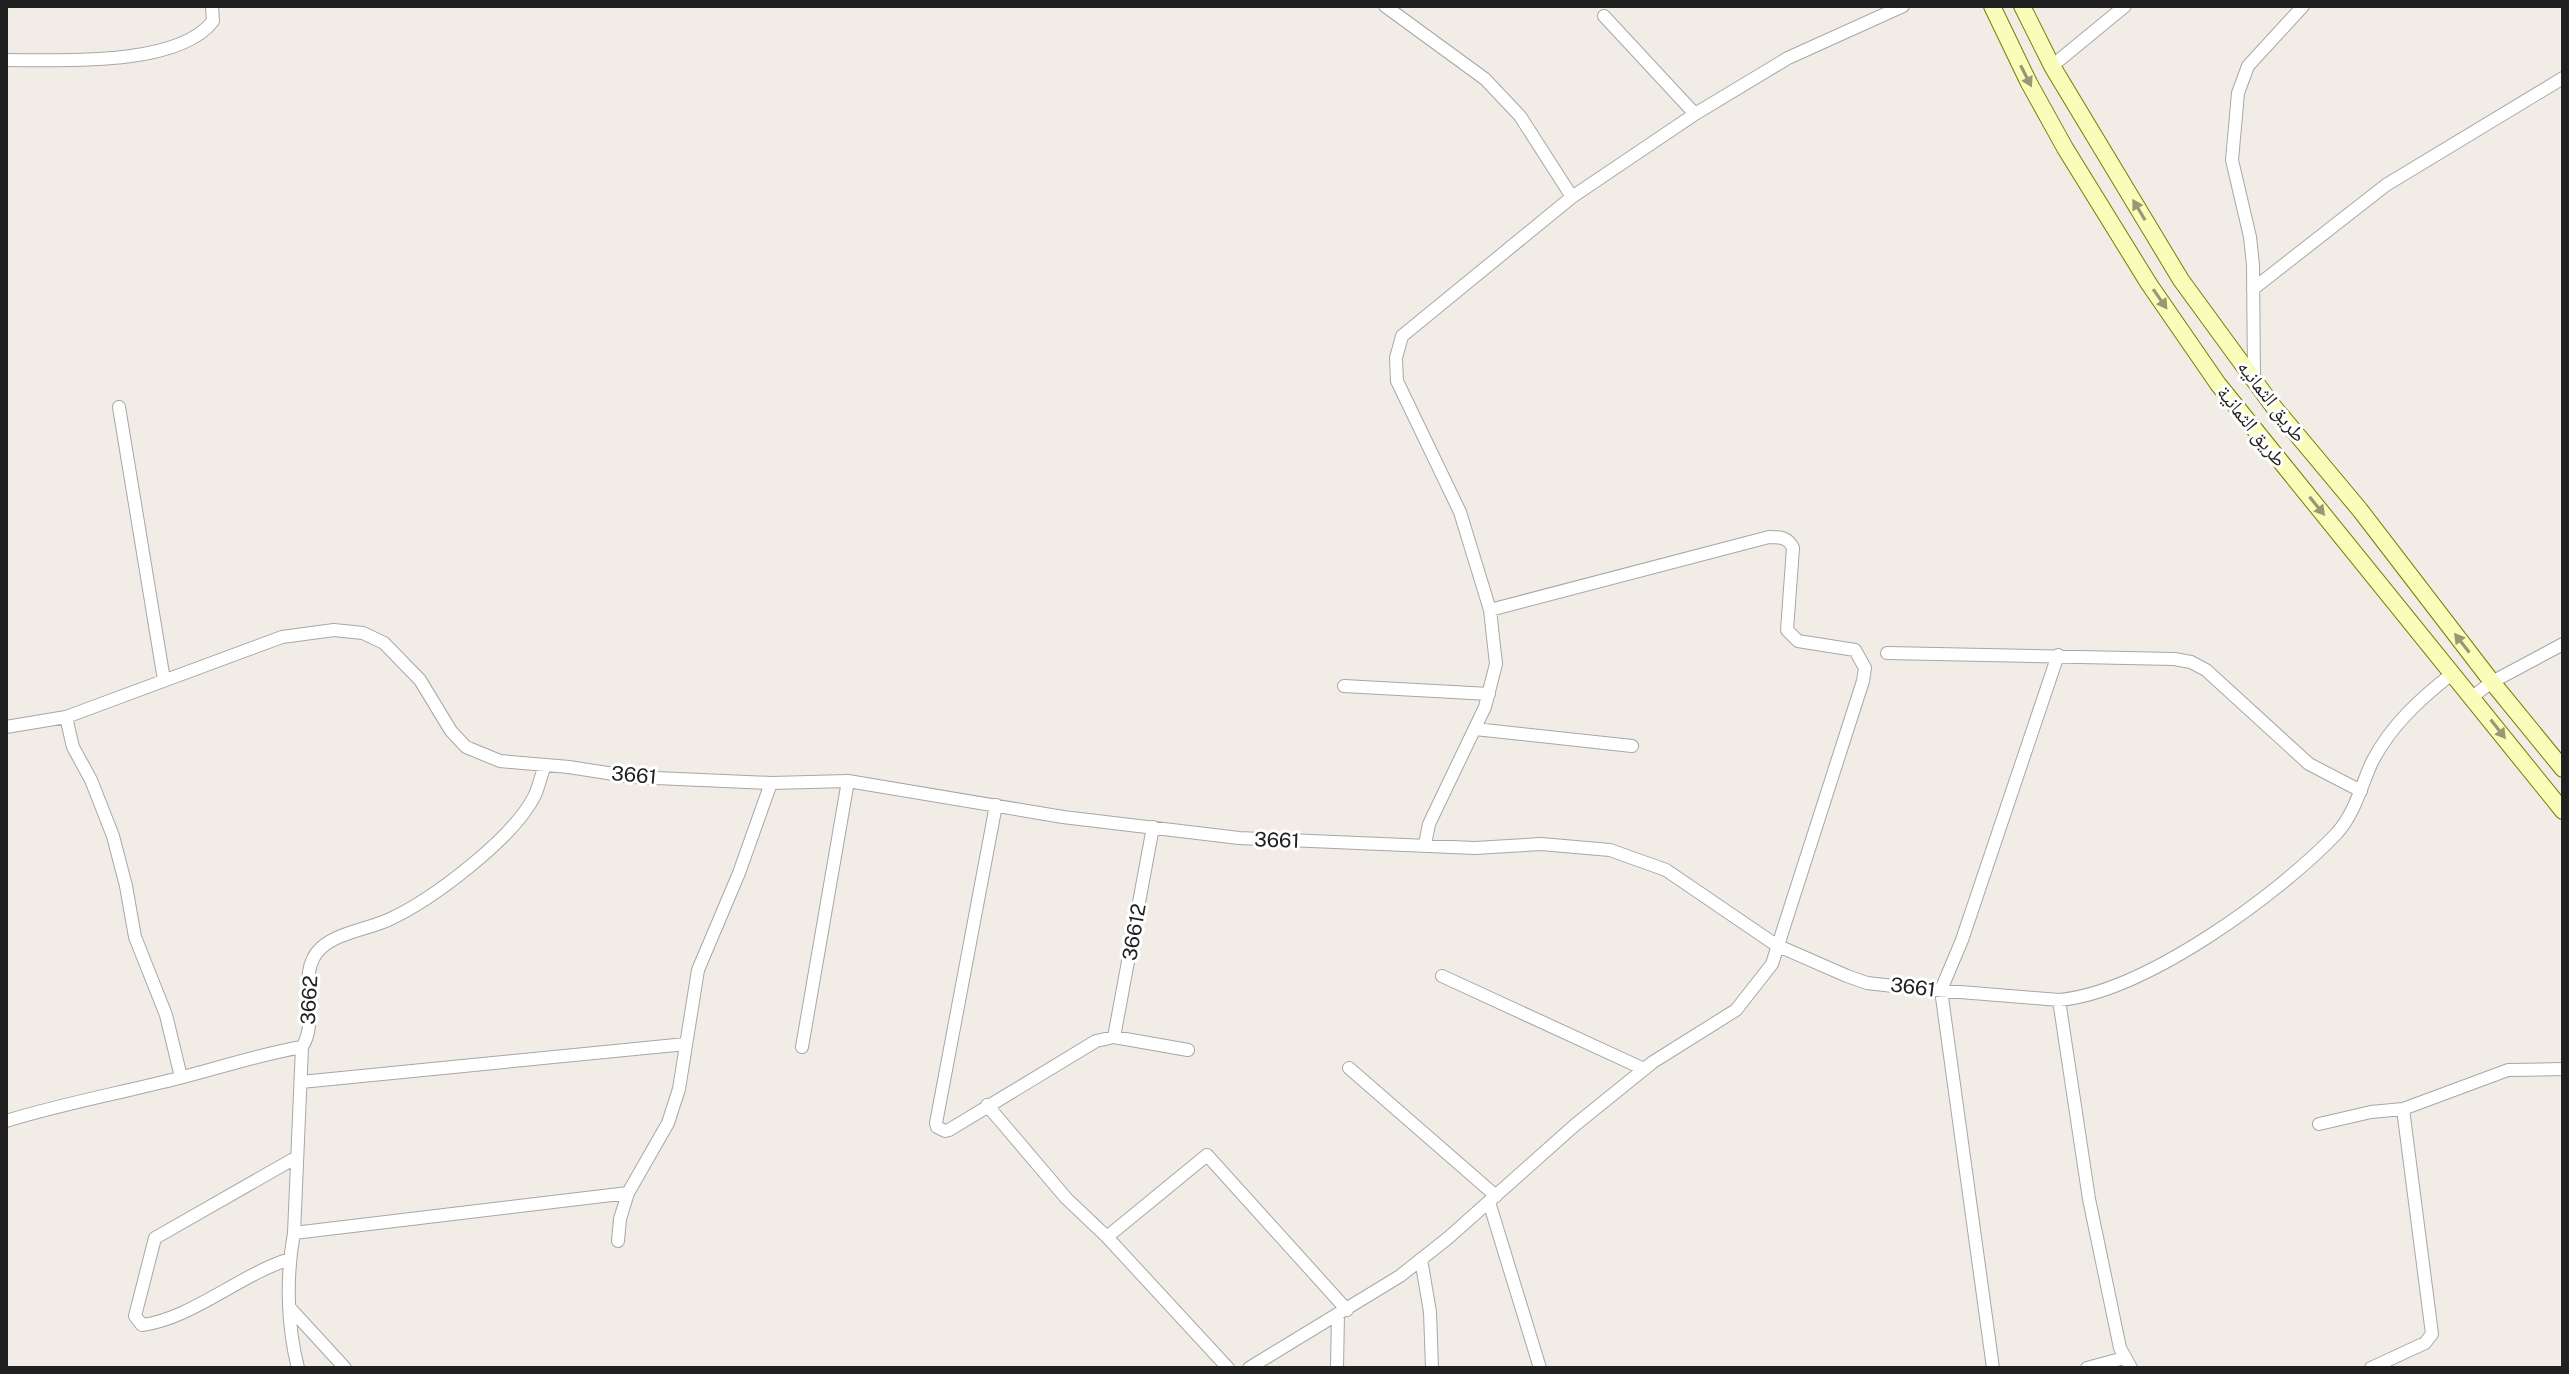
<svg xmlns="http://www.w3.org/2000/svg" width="2569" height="1374" viewBox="0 0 2569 1374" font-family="'Public Sans','Noto Naskh Arabic',sans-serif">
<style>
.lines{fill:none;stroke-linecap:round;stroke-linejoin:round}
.street-casing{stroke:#a7a7a7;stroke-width:14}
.secondary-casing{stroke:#737e00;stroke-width:18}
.street{stroke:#fff;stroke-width:12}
.secondary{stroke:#fafcb9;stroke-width:16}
.oneway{fill:#989974}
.labels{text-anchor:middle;stroke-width:6;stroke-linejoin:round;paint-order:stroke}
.street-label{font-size:20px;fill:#202020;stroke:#fff}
</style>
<rect width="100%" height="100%" fill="#f1ede6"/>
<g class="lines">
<g class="street-casing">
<path id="street" d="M1385,6L1485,79L1520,116L1572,197
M1604,16L1695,114
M6,60C59,60 178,67 213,21L212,6
M2052,66L2125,6
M2253,289L2386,185L2563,78
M2254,380L2253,265L2250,237L2232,160L2238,93L2248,66L2303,6
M119,407L164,680
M1887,653L2174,659L2191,662L2206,670L2309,764L2361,791
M1344,686L1489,694
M2472,697L2492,682L2563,644
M66,717L73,747L91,780L113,836L126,886L135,937L166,1015L181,1077
M6,727L66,717L282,637L334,630L363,633L384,643L420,680L451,731L466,747L500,761L569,767L633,777L771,783L848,781L1063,817L1239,838L1475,848L1541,844L1610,850L1666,870L1776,945L1847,976L1867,983L1911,988L2059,1000C2145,992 2278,895 2337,833C2355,813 2361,786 2372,762C2391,725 2421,698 2453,673
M1475,729L1632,746
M996,805L936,1123L937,1127L945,1131L949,1130L1096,1041L1114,1037L1188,1050
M1425,844L1429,824L1485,707L1496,664L1490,610L1460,512L1397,381L1396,358L1402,336L1572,197L1695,114L1788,58L1903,6
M1442,976L1644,1069
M2059,1000L2089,1199L2120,1348L2131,1368
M1114,1037L1153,827
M802,1047L848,781
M1349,1068L1496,1196
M301,1082L686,1044
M987,1105L1066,1198L1107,1237L1228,1368
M6,1121C58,1105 110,1095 163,1082C210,1071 255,1055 302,1047C321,1019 294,973 321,948C337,933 368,929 388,920C432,900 514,838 535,795C539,786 541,775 545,766
M2319,1124L2371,1112L2403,1109L2508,1070L2563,1069
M1489,1202L1540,1368
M294,1233L628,1193
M1107,1237L1207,1155L1347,1310
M618,1241L620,1219L628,1193L668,1123L679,1089L698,970L739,873L771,783
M290,1259C241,1274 191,1319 142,1325L135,1316L155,1238L297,1157
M1421,1259L1430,1312L1432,1368
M290,1308L345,1368
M298,1368C287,1325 286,1276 294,1233L302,1047
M1249,1368L1400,1276L1448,1238L1575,1125L1653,1062L1736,1010L1772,964L1863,681L1865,668L1855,650L1798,641L1787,630L1793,548C1788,537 1780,537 1769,537L1490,610
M1337,1368L1338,1314
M1993,1368L1941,990L1962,940L2058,655
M2087,1368L2124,1358
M2371,1368L2425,1343L2432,1334L2403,1109"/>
</g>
<g class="secondary-casing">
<path id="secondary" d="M1992,6L2029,83L2065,148L2149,284L2218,384L2563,811
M2022,6L2052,66L2181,280L2273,406L2360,510L2492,682L2563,769"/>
</g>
<use href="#street" class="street"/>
<use href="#secondary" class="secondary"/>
</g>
<defs><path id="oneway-solid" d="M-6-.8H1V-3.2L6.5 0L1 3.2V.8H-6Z" transform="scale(2)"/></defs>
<g class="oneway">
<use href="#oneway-solid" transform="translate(2026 76) rotate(63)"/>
<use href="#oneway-solid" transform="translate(2139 210) rotate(-121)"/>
<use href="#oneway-solid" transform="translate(2160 299) rotate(55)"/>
<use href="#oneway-solid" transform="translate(2317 506) rotate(51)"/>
<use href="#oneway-solid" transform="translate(2462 643) rotate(-128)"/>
<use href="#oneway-solid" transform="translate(2498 729) rotate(52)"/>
</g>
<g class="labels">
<g class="street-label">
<text transform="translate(2272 401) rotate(52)" y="7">طريق الثمانيه</text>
<text transform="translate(2252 426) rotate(51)" y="7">طريق الثمانية</text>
<text transform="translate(634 775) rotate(5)" y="7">3661</text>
<text transform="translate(1277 840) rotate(2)" y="7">3661</text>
<text transform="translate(1134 932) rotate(-80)" y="7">36612</text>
<text transform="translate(1913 987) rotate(7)" y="7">3661</text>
<text transform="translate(309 1000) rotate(-87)" y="7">3662</text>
</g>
</g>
<rect width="2569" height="1374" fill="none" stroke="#202020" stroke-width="16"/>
</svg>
